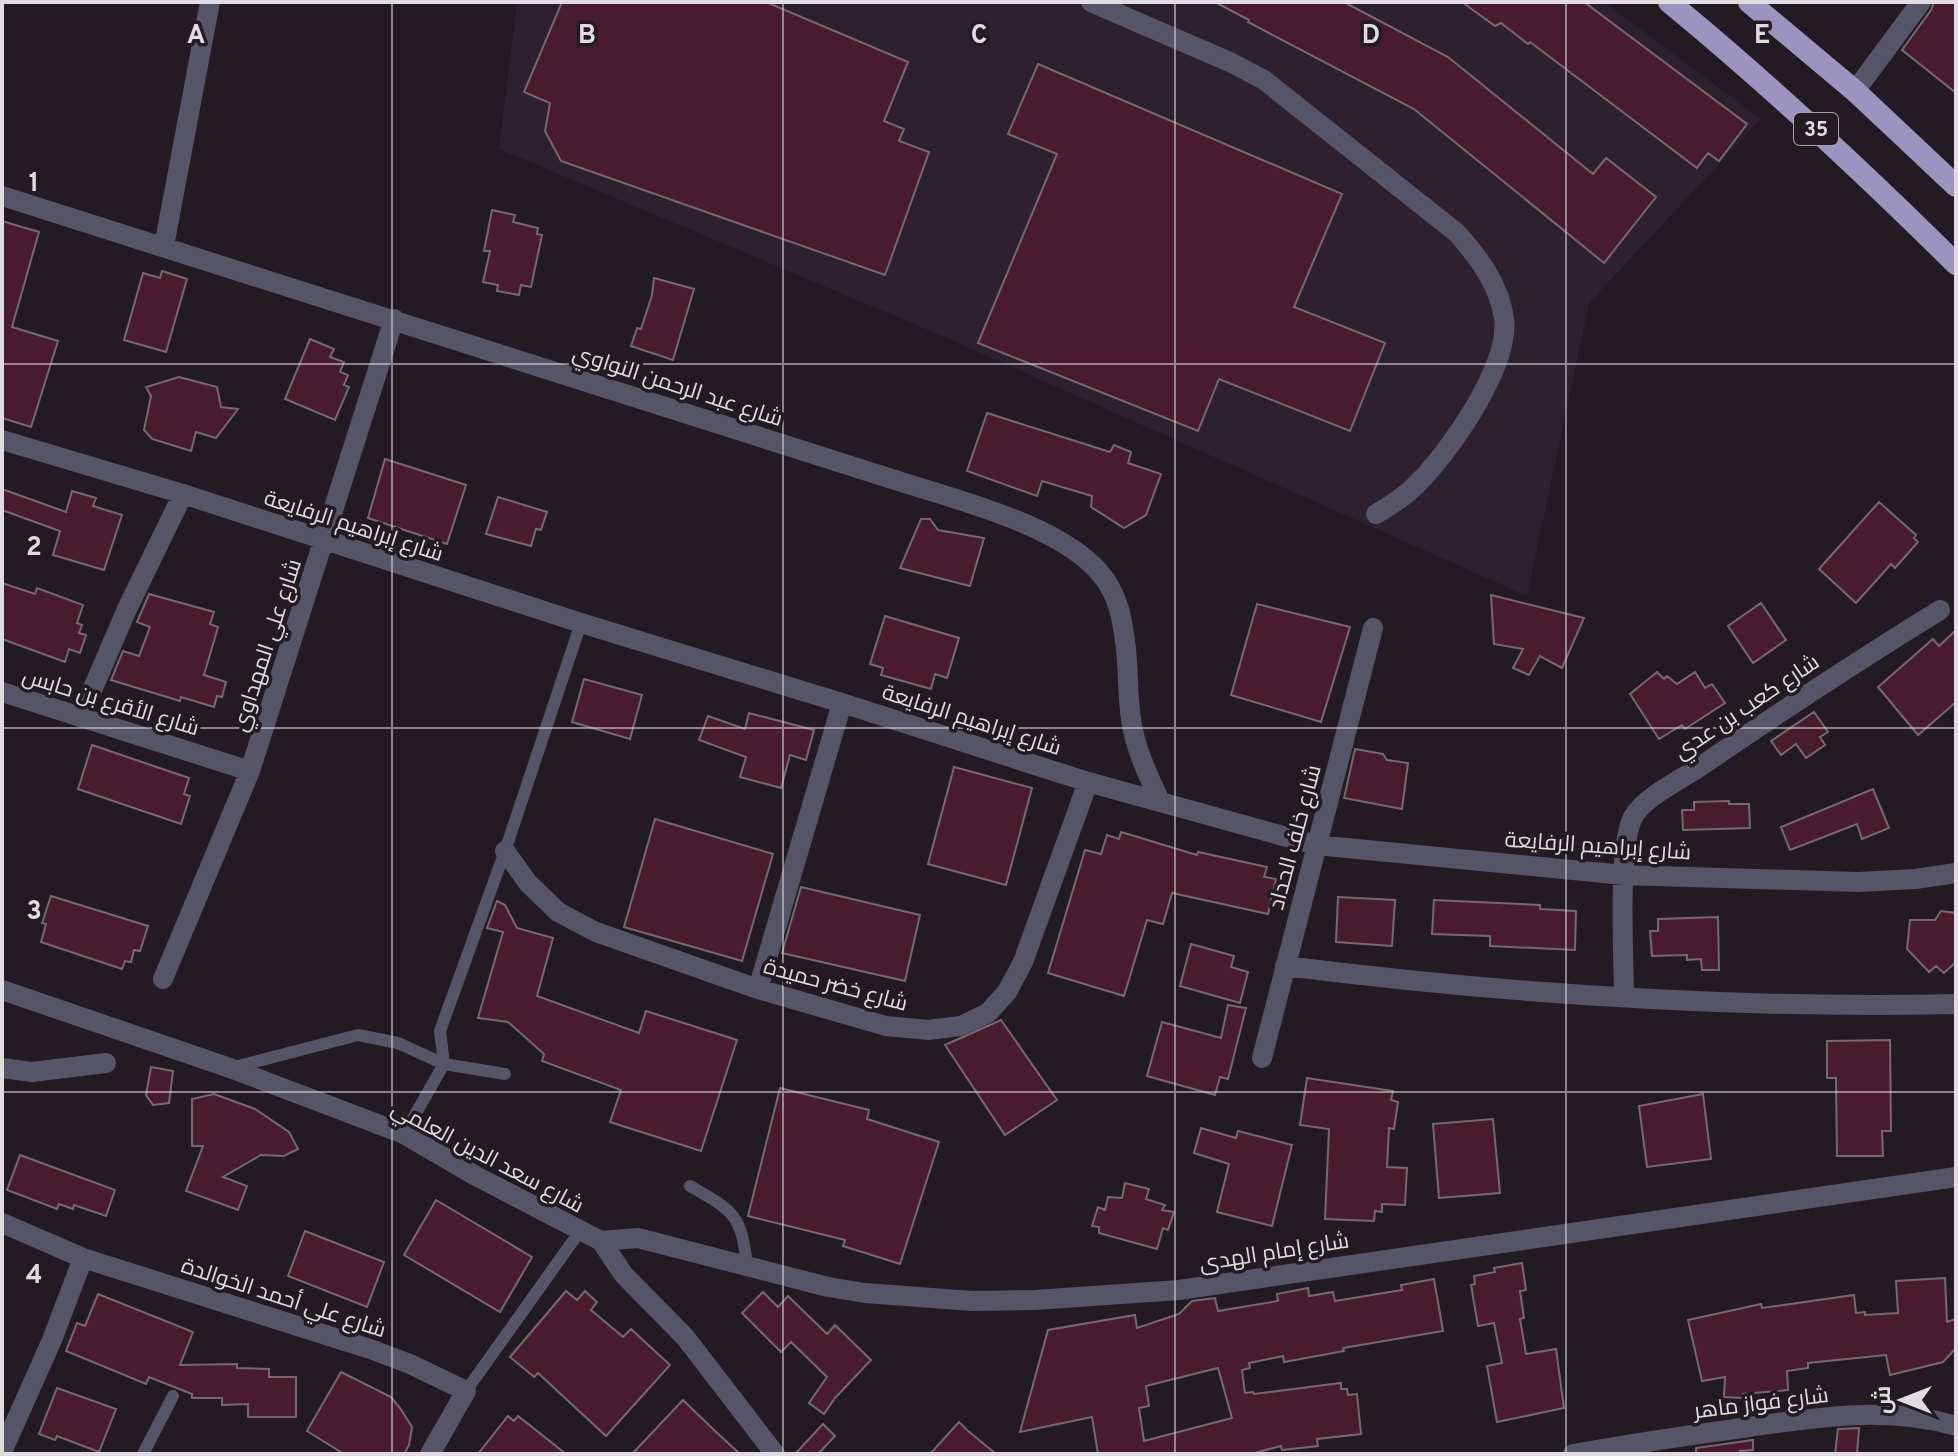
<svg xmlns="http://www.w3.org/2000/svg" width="1958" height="1456" viewBox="0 0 1958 1456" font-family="Overpass,Cairo,sans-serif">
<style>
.built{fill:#2d212d}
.building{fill:#481c2c;stroke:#76696d;stroke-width:2;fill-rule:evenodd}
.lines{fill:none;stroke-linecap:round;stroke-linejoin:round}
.service{stroke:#565467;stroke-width:12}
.minor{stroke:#565467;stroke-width:20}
.trunk{stroke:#9b94c0;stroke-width:22}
.grid{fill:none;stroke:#e1dce1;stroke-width:2;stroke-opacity:0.55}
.labels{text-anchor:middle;stroke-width:7;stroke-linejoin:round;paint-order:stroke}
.shield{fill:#221b22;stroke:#a8a2a8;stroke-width:2}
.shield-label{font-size:20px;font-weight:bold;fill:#e1dce1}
.street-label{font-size:22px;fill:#e1dce1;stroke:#221b22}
.grid-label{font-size:26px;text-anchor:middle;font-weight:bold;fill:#e1dce1;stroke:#221b22;stroke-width:7;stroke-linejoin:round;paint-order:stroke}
</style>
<rect width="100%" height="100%" fill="#221b22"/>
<path class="built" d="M517,2H1604L1761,119L1589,303L1527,596L933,332L499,149Z"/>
<path class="building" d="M562,2H766L908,62L884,121L904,129L899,141L929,152L885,275L561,161L545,131L550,103L524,92Z
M1215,2H1344L1448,57L1593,174L1606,158L1656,197L1604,263L1414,109L1248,22L1249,20Z
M1462,2H1584L1747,124L1719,161L1708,153L1697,168L1530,42L1528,44L1501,23L1495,26Z
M1934,2H1956V93L1902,50L1931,10Z
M1038,64L1342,194L1294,307L1385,343L1350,431L1219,379L1198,431L978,343L1057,154L1008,134Z
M492,210L515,215L513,222L538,228L537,234L542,235L531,287L521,285L519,295L497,291L498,285L483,282L490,251H484Z
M2,221L39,232L12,327L58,341L31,427L2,418Z
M162,271L187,279L166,352L124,340L143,273L160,278Z
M654,278L694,289L673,360L631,346L637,328L641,329L652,295Z
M310,339L334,349L330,357L344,362L340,372L348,375L344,385L349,387L335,420L285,399Z
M179,377L217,387L221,407L238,409L216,438L196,432L191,451L152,439L144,430L151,396L146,387Z
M987,413L1110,452L1114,445L1131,452L1128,463L1161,474L1146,515L1124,528L1091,507L1092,496L1042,481L1037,496L967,471Z
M385,459L466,485L447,544L368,518Z
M2,489L66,512L72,491L96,498L93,506L122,515L104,570L53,555L60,531L2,510Z
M498,497L547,512L541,530L536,529L531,546L486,534Z
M1879,502L1916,535L1914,538L1918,542L1895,568L1891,564L1856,603L1819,569Z
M921,519H930L938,530L984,538L970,586L900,568Z
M2,583L35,594L37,588L83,605L77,623L82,625L79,633L86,635L80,653L69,649L65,662L2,639Z
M149,594L214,612L210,624L218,627L204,675L226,682L222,697L217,696L214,707L181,697L180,701L111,680L123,651L139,656L150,627L137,622Z
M1491,595L1584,618L1562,668L1540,656L1529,675L1513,668L1523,649L1494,644Z
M1761,603L1786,640L1753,663L1728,626Z
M1257,604L1350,627L1321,722L1231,695Z
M885,616L959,638L947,678L935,674L931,689L881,675L883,668L870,664Z
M1956,630V702L1918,735L1878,687L1933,639L1939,646Z
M1657,672L1664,679L1667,676L1677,684L1695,672L1705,688L1712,684L1725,703L1685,729L1682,725L1659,739L1630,694Z
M584,679L642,695L630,739L572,722Z
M1814,712L1828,732L1820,737L1825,745L1806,758L1796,744L1781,755L1771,741Z
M749,713L814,730L806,760L790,755L781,788L740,777L746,757L699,740L708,716L745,729Z
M92,745L189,778L184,794L190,796L181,824L78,789Z
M1355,749L1383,754L1387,760L1408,763L1402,809L1344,798Z
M954,767L1032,788L1006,885L928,864Z
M1873,789L1889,828L1862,839L1857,824L1790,850L1781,827Z
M1729,801V804H1749L1750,828L1683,830L1682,810H1694V802Z
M655,819L773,854L742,961L624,927Z
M1121,832L1197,855L1198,852L1267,867L1264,877L1276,879L1268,914L1172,893L1163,924L1147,920L1124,996L1048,973L1085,850L1101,854L1107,835L1119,839Z
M801,887L920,915L905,981L782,953Z
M51,896L148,926L140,951L134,950L131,962L125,961L122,969L41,942L46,924L42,923Z
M1338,897L1395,900L1392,946L1336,942Z
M1434,900L1540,905V909L1576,911L1575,950L1490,946V936L1432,934Z
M497,901L505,905L517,928L553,938L537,996L639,1033L646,1011L737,1040L701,1151L610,1122L621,1090L542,1061L544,1054L508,1022L478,1018L503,932L487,928Z
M1941,911L1956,913V962L1944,973L1936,966L1929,972L1907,949L1910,920H1935Z
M1718,917L1719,970H1702L1701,959L1687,960V955L1652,956L1650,931H1658V919Z
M1191,944L1234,956L1231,967L1248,972L1240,1003L1180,986Z
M1228,1005L1246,1008L1228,1079L1220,1077L1215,1095L1147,1076L1162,1022L1221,1038Z
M1001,1020L1057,1100L1005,1135L945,1045Z
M1890,1040L1891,1131H1882L1883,1156H1837L1836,1078H1827V1041Z
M151,1067L173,1071L169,1103L153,1105L146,1095Z
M1307,1078L1393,1091L1391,1100L1398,1102L1394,1129L1389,1128L1387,1167L1407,1168L1405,1205L1382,1204V1212L1375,1211L1374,1221L1325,1219L1329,1129L1300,1125Z
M780,1088L869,1110L867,1119L939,1142L900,1264L843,1246L845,1240L748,1216Z
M214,1094L255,1109L289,1132L298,1149L284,1156L261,1155L223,1177L247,1186L238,1210L186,1191L203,1146H192V1099Z
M1703,1094L1711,1159L1647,1167L1639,1106Z
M1493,1119L1500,1193L1439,1198L1433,1124Z
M1201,1128L1236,1138L1238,1131L1292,1145L1272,1226L1217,1212L1229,1164L1194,1153Z
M20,1155L115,1190L106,1216L74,1205L73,1209L59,1204L57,1209L7,1190Z
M1125,1183L1149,1189L1146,1199L1165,1205L1162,1210L1174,1212L1168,1230L1163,1228L1157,1249L1099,1233V1227L1092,1226L1098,1207L1105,1210L1108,1197L1122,1198Z
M436,1200L532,1257L500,1312L404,1255Z
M305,1231L384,1262L367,1307L288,1276Z
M1522,1263L1526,1290L1520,1291L1524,1318L1520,1319L1526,1354L1556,1349L1564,1408L1497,1422L1487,1366L1502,1363L1494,1323L1478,1326L1471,1285L1475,1284L1474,1276L1495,1272L1494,1268Z
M1945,1278L1947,1322L1956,1319V1348L1943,1362L1890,1375L1886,1355L1808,1363V1368L1787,1371L1788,1390L1743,1394V1398L1724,1397L1725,1377L1702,1381L1688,1320L1761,1304L1762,1308L1854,1295L1856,1313L1865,1312V1315L1898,1313L1896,1281Z
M1434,1279L1443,1331L1343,1348L1344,1351L1284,1362L1283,1356L1249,1363L1250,1368L1242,1370L1245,1393L1253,1392L1254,1394L1341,1383V1389H1347L1348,1395L1357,1394L1361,1434L1317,1439L1318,1446L1282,1450L1281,1446L1251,1454H1098L1092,1417L1020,1432L1048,1330L1135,1315L1137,1328L1179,1314L1192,1301L1215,1298L1218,1311L1278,1301L1277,1294L1308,1288L1309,1296L1333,1292L1335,1301L1402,1290L1401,1285ZM1218,1368L1232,1418L1144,1441L1139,1408L1149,1406L1146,1386Z
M566,1291L577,1300L585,1291L597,1302L591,1310L623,1337L631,1329L670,1365L606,1436L538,1373L534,1377L510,1357Z
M763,1292L778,1307L788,1296L827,1334L835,1325L871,1360L835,1398L824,1414L809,1403L827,1377L791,1342L781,1352L742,1313Z
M98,1294L193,1332L180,1365L237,1364V1368L269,1369V1377H296V1417H248V1404L222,1405V1398H192V1394L149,1377L146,1384L66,1351L77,1323L85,1326Z
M341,1372L391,1397L400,1408L412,1427L409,1445L404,1454H344L307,1431Z
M57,1388L116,1409L99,1452L57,1436L55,1440L39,1434Z
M683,1400L714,1430L740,1454H632Z
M508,1416L514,1421L518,1416L566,1454H478Z
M959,1422L967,1430L996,1454H930Z
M823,1424L835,1436L818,1454H795Z
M1859,1428L1857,1454H1835L1838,1429Z
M1753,1440V1450L1740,1451V1454H1696V1448Z"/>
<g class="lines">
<path class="service" d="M231,1068L358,1035L398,1043L444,1064L505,1074
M404,1134L444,1064L440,1031L505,851L581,623
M690,1186C733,1211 741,1213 747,1265
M466,1391L580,1231
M143,1454L173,1396"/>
<path class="minor" d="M1091,2L1232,63L1264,80L1457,233C1478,257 1500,285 1504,319C1510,366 1449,453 1416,485C1404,497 1390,506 1376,514
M1855,91L1921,2
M2,196L892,479C953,499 1065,525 1104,578C1118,597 1122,618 1125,641C1129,667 1127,694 1131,719C1135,748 1147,773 1159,799
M164,246L210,2
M2,440L183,494L581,623L842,703L1088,782L1316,845L1624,875L1858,882L1915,879L1956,873
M2,692L250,771
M81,716L127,609L183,494
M505,851L528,883L558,912L596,932L758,989L886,1026L928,1030L961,1026L988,1013L1007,992L1023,962L1088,782
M1285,966C1508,994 1731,1009 1956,1004
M163,979L250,771L394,319
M758,989L842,703
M2,990L230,1068L404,1134L476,1176L601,1241L624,1275L685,1337L775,1454
M1624,998C1624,958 1617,849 1633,817C1644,797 1682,779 1701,766C1780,712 1859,660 1940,610
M1262,1058L1373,628
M2,1068L32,1072L106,1063
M2,1223L83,1258L370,1349L410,1364L466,1391L430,1454
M601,1241L638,1238L828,1287L865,1293L972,1301L1035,1300L1179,1290L1956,1177
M2,1452L52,1340L83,1258
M1573,1454C1631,1444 1690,1435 1749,1427C1818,1417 1888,1406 1956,1426"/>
<path class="trunk" d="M1669,2C1769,84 1864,173 1956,264
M1749,2L1855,91L1956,186"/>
</g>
<path class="grid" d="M392,2V1454M783,2V1454M1175,2V1454M1566,2V1454M2,364H1956M2,728H1956M2,1092H1956"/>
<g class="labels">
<rect class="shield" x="1794" y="113" width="44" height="32" rx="6"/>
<g class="shield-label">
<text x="1816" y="136">35</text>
</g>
<g class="street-label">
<text transform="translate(678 385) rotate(18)" y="8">شارع عبد الرحمن النواوي</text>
<text transform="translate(354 525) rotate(18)" y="8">شارع إبراهيم الرفايعة</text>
<text transform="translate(266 645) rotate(-72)" y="8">شارع علي المهداوي</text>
<text transform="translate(111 701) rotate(17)" y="8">شارع الأقرع بن حابس</text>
<text transform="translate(1746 706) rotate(-34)" y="8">شارع كعب بن عدي</text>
<text transform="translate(972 719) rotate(18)" y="8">شارع إبراهيم الرفايعة</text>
<text transform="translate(1294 837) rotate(-75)" y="8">شارع خلف الحداد</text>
<text transform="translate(1598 845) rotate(4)" y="8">شارع إبراهيم الرفايعة</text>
<text transform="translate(836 984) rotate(15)" y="8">شارع خضر حميدة</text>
<text transform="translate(488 1156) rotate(28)" y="8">شارع سعد الدين العلمي</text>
<text transform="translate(1274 1251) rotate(-9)" y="8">شارع إمام الهدى</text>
<text transform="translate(284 1297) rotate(18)" y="8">شارع علي أحمد الخوالدة</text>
<text transform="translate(1761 1402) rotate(-7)" y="8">شارع فواز ماهر</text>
</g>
</g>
<g class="grid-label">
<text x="196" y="43">A</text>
<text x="587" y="43">B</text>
<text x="979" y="43">C</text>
<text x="1371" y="43">D</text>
<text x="1762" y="43">E</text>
<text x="34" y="191">1</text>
<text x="34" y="555">2</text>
<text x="34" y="919">3</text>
<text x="34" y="1283">4</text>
</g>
<rect width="1958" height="1456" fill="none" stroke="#e1dce1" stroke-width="8"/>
<g transform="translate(1902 1400) rotate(270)" stroke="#221b22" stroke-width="6" paint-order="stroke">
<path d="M0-6L14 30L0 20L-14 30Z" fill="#e1dce1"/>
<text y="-12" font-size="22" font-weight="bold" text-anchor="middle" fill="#e1dce1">ش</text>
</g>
</svg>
